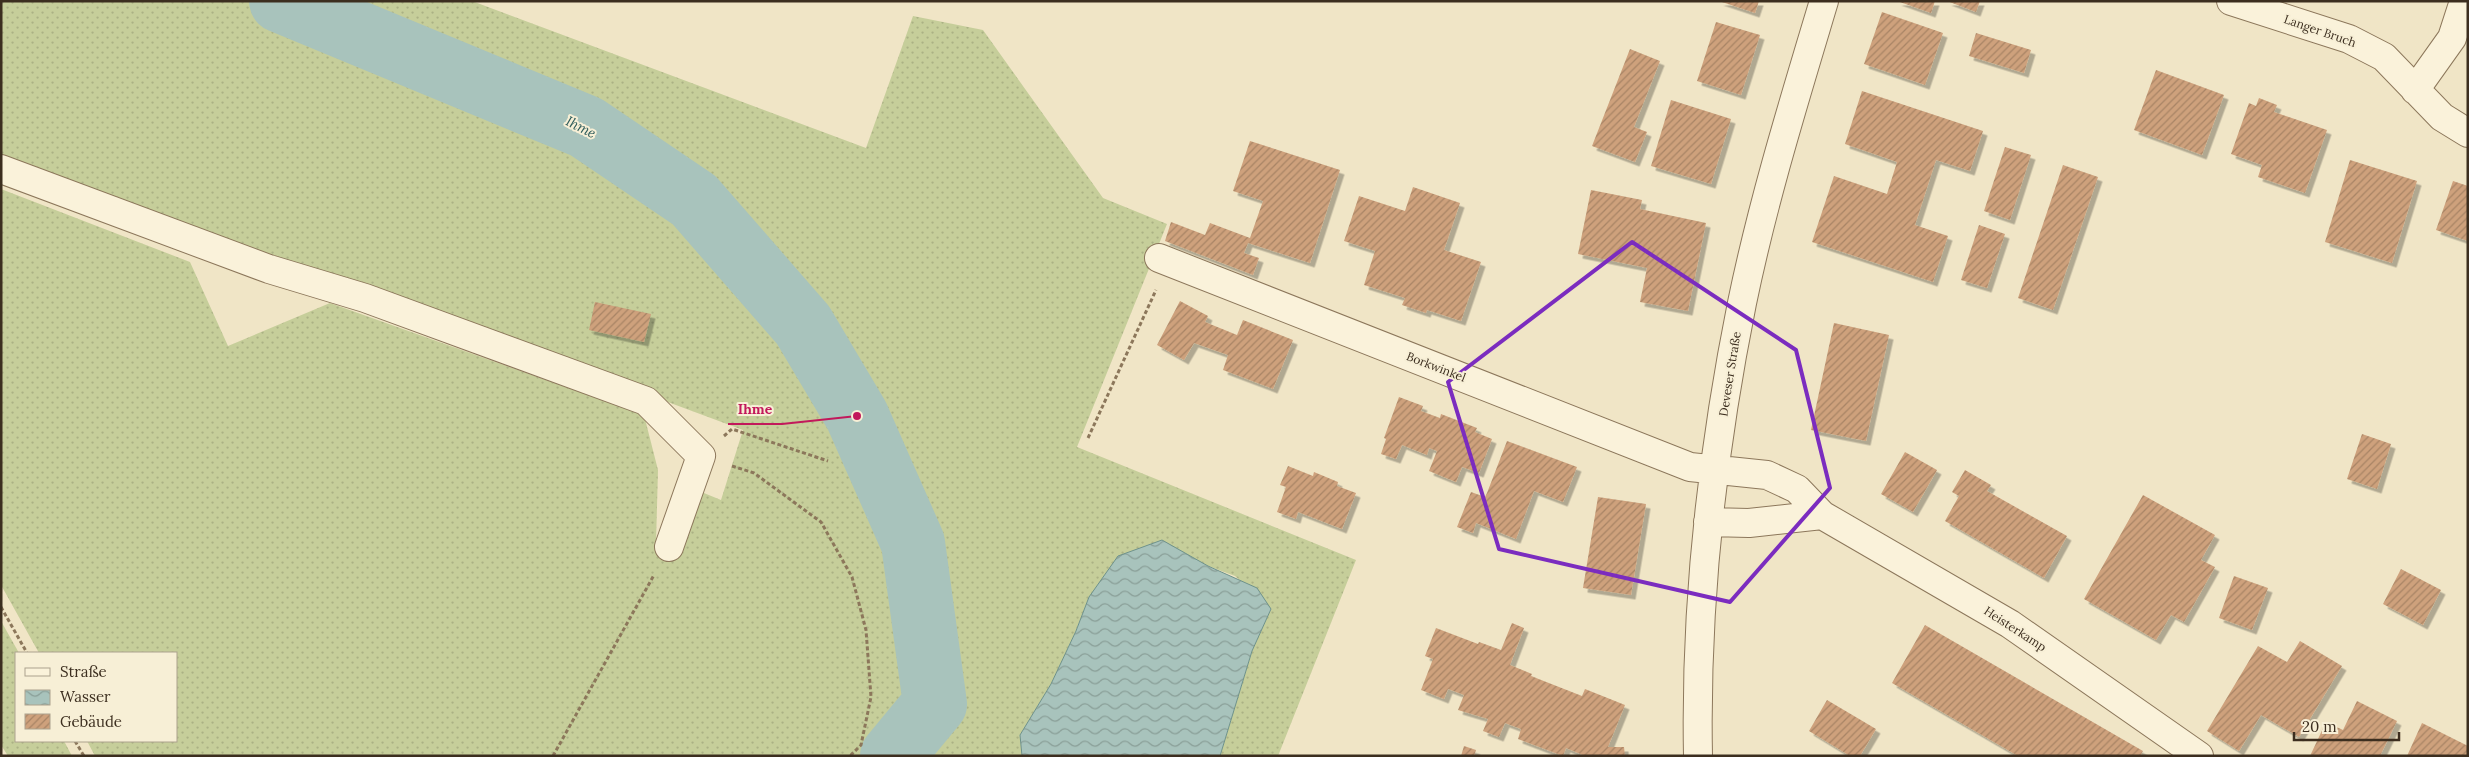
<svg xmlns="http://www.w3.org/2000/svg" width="2469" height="757" viewBox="0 0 2469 757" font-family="Lora,serif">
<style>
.grass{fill:url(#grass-dots)}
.water{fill:url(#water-waves);stroke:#6e928b}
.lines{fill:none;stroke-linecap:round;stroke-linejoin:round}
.river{stroke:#a8c3bc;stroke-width:64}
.building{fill:url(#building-hatch);filter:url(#shadow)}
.minor-casing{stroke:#8c775b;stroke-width:30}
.path{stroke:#8c775b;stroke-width:3;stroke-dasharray:4 2.5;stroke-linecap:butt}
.minor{stroke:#faf2da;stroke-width:28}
.marked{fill:none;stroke:#7b2cbf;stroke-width:4;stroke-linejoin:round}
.labels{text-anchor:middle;stroke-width:4;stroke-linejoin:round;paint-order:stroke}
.street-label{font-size:12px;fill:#3c2e1f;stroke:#f7efd6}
.water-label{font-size:14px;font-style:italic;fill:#2e5c5b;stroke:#f7efd6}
.leader{fill:none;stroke:#c2185b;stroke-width:2}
.callout-dot{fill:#c2185b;stroke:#f7efd6;stroke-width:2}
.callout-label{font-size:14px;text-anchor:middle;font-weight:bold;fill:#c2185b;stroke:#f7efd6;stroke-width:4;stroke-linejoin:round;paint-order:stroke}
</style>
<defs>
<pattern id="grass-dots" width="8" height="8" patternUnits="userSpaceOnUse" patternTransform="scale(1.25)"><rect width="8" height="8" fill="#c6ce9a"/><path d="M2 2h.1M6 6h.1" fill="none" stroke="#abb184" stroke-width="1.8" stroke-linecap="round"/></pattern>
<pattern id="water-waves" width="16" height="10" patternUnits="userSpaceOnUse" patternTransform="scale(1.25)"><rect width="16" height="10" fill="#a8c3bc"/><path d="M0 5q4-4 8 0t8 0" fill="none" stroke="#8a9f98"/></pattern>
<pattern id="building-hatch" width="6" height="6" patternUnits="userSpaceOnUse" patternTransform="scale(1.25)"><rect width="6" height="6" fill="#cea17c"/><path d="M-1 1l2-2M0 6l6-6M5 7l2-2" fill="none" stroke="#a88465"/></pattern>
<filter id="shadow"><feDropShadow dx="4.5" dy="4.5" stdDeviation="0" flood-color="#0004"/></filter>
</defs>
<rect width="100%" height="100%" fill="#f0e5c6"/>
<path class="grass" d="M1,1H259L582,133L686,207L795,329L848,418L858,398L810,317L701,192L586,115L302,1H472L866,148L913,16L983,30L1103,198L1167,224L1077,447L1356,560L1278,756H1220L1252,651L1271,609L1235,576L1208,566L1089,597L1076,631L1051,684L1020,735L1022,756H95L87,741H176V653H39L1,585V189L190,262L228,346L330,303L644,415L658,470L656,543L699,491L721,500L743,430L273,255L1,159Z
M1,621L19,653H16V741H64L72,756H8L1,745Z"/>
<path class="water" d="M1162,540L1208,566L1257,588L1271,609L1252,651L1220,756H1022L1020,735L1051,684L1076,631L1089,597L1118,556Z"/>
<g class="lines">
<path class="river" d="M281,1L586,127L694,200L803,325L857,416L913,543L935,704L892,756"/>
</g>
<path class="building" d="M1719,1H1759L1755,13Z
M1897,1H1935L1931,13Z
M1947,1H1980L1976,12Z
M1882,12L1943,33L1925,85L1864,64Z
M1716,22L1760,35L1741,95L1697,81Z
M1976,33L2031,50L2024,73L1969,56Z
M1630,49L1660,61L1634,127L1647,132L1635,162L1592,146Z
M2156,70L2224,95L2202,155L2134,130Z
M1862,91L1983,131L1970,171L1936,160L1915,225L1948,236L1933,282L1812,242L1834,176L1887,194L1897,162L1845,144Z
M2259,98L2277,105L2274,112L2327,130L2305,193L2258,177L2262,165L2231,154L2249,103L2256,106Z
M1671,100L1731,119L1711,184L1651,166Z
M1250,141L1340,170L1310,263L1248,243L1244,253L1259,258L1253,275L1165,241L1171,222L1205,235L1210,223L1250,238L1263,201L1233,191Z
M2005,147L2031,155L2010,220L1984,211Z
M2350,160L2417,181L2392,263L2325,242Z
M2063,165L2098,177L2053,310L2018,298Z
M2453,181L2468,186V241L2436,230Z
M1413,187L1460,203L1444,250L1481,262L1461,321L1427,310L1426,313L1402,305L1405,298L1364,285L1375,251L1344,241L1359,196L1405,211Z
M1591,190L1642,200L1640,209L1706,223L1688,311L1640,302L1647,268L1578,254Z
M1979,225L2005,234L1987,288L1961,280Z
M1180,301L1208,316L1205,322L1237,335L1243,320L1293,340L1273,389L1223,370L1228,355L1194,343L1184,360L1157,345Z
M595,302L651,314L644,342L589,330Z
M1834,323L1889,335L1866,441L1811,430Z
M1399,397L1423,406L1421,411L1440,418L1441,414L1477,428L1475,432L1492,439L1479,473L1462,467L1456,482L1429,471L1437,451L1429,448L1427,455L1402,445L1396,459L1381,454L1386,439L1384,438Z
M2362,434L2391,444L2377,489L2347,479Z
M1507,441L1577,467L1563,502L1534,491L1516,539L1476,523L1473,533L1457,527L1471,492L1485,497L1487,493Z
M1905,452L1937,470L1913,512L1881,494Z
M1288,466L1313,476L1314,472L1338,482L1337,486L1356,493L1342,529L1298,512L1296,519L1277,512L1286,487L1280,485Z
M1965,470L1991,485L1987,491L2067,536L2044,578L1945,521L1959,496L1952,492Z
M2143,495L2215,535L2201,560L2215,567L2184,622L2171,615L2156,640L2084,599Z
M1598,497L1646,504L1631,595L1583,588Z
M2401,569L2441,590L2423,625L2383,604Z
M2234,576L2268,588L2252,630L2219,618Z
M1512,623L1524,628L1510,665L1532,674L1531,676L1582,696L1585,689L1625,705L1608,747H1624L1625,756H1585L1566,748L1563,756L1518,739L1521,729L1505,723L1499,737L1483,731L1488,719L1458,710L1464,695L1448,689L1444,699L1421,690L1433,659L1425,656L1436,628L1478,644L1479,642L1501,650Z
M1925,625L2143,751L2140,756H2018L1892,683Z
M2300,641L2342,666L2299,737L2261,715L2239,751L2207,731L2258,646L2287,662Z
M1827,700L1876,729L1860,756H1850L1809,731Z
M2357,701L2397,721L2380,756H2310L2326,722L2343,730Z
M2422,723L2468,746V756H2407Z
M1464,746L1476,750L1474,756H1461Z"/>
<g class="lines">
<g class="minor-casing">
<path id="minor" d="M2231,1L2349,39L2384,57L2442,117L2468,133
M2415,90L2452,38L2464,1
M1,169L269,269L365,298L646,401L701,456L669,547
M1159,258L1690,467L1767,475L1797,489L1822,515L1749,523L1708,522
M1822,515L2010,624L2199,756
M1698,756C1695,604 1712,452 1742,303C1763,201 1794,101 1824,1"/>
</g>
<path class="path" d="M724,436L732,429L828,461
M1088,438L1156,290
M732,466L754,473L821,522L852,577L866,630L871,697L861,745L850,756
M1,607L27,653
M75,741L84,756
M553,756L654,575"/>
<use href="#minor" class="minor"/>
</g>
<path class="marked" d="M1632,242L1796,350L1830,488L1730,602L1499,549L1448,382Z"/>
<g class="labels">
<g class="street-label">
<text transform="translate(2320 31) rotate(19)" y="4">Langer Bruch</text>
<text transform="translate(1436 367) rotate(21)" y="4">Borkwinkel</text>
<text transform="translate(1730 374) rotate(-81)" y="4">Deveser Straße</text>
<text transform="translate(2015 629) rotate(33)" y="4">Heisterkamp</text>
</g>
<g class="water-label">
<text transform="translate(581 127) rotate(27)" y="5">Ihme</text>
</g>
</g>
<path class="leader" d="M857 416L782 424H728"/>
<circle class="callout-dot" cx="857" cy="416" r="5"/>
<g class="callout-label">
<text x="755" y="414">Ihme</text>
</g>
<rect width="2469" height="757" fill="none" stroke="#3c2e1f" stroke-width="5"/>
<rect x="15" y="652" width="162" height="90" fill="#f7efd6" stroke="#aca28d"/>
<rect x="25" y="668" width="25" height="8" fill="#faf2da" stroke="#aca28d"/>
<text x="60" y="677" font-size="15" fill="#3c2e1f">Straße</text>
<rect x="25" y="690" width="25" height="15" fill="url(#water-waves)" stroke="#aca28d"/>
<text x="60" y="702" font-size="15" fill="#3c2e1f">Wasser</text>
<rect x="25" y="714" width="25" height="15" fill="url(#building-hatch)" stroke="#aca28d"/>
<text x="60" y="727" font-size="15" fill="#3c2e1f">Gebäude</text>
<path d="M2294 732v8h105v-8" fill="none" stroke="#3c2e1f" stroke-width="2.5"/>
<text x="2302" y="732" font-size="15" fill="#3c2e1f" stroke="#f7efd6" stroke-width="4" paint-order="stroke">20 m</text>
</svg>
